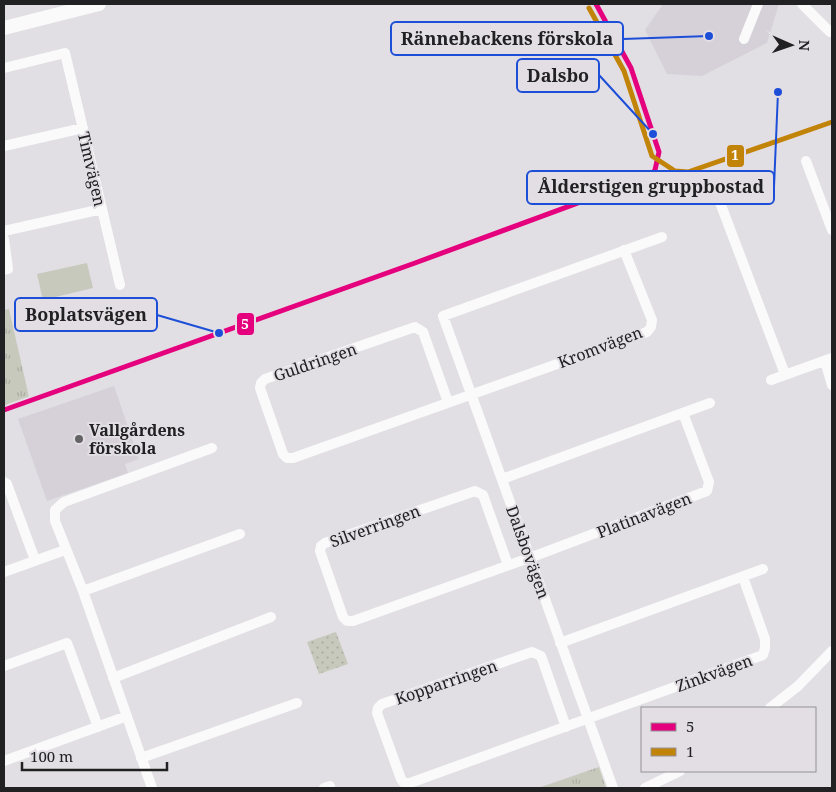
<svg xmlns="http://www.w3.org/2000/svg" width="836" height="792" viewBox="0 0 836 792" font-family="'Noto Serif',serif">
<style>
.built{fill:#d6d1d9}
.grass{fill:url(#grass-tufts)}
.park{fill:url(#park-dots)}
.garden{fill:#c7c9bd}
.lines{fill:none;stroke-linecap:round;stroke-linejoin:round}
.street{stroke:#fafafb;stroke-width:10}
.secondary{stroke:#fafafb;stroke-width:14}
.bus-1-casing{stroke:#e2dee4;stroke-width:9}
.bus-2-casing{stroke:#e2dee4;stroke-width:9}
.bus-1{stroke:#e5007d;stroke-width:5}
.bus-2{stroke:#c28408;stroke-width:5}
.poi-dot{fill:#646366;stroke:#e2dee4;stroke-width:2}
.labels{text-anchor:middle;stroke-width:4;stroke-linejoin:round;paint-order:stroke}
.street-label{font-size:16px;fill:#212022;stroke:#e2dee4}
.poi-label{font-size:16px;font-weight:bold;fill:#212022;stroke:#e2dee4;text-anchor:start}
.leader{fill:none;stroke:#1d4ed8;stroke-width:2}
.callout-dot{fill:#1d4ed8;stroke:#e2dee4;stroke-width:2}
.callout{fill:#e2dee4;stroke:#1d4ed8;stroke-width:2}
.callout-label{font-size:18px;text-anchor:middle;font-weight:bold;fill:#212022}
.line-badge{stroke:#e2dee4;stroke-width:2}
.badge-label{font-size:14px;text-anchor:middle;font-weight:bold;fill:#fff}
</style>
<defs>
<pattern id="grass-tufts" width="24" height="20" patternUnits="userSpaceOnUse" patternTransform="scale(1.25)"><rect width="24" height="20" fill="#c7c9bd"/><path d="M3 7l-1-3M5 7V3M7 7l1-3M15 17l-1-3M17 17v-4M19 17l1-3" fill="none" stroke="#abaca2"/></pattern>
<pattern id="park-dots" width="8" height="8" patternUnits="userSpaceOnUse" patternTransform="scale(1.25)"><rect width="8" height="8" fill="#c7c9bd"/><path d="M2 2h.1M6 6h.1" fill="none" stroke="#abaca2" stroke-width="1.8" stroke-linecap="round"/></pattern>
</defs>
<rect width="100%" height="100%" fill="#e1dfe3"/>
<path class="built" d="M663,4H779L767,43L702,76L667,74L645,30Z
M114,386L139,459L125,464L128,473L47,501L18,419Z"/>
<path class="grass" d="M9,309L29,397L4,406V310Z
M599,767L606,788H538Z"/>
<path class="park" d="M336,632L348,664L319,674L307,642Z"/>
<path class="garden" d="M87,263L93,288L43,300L37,274Z"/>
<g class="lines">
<path class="street" d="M802,4L830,32
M744,39L758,4
M4,68L65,53L120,285
M4,146L83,128
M806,161L832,230
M713,184L785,374
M4,231L102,209
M4,239L8,269L4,270
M825,361L832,385
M771,380L832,358
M448,402L423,332L415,327L265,379L261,383L260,388L283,454L287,458H293L647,332L651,327L652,320L624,250
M502,479L710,403
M4,482L7,484L35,560
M508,565L483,495L475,491L325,543L321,546L320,551L343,617L347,621H353L540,554L707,491L709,482L683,413
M4,572L65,550
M83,591L240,534
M560,643L763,569
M4,666L67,643L98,727
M113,678L271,617
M770,708L798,686L832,651
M566,727L541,656L532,652L382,704L378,708L377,713L401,779L404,783H410L763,655L765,648V639L743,577
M141,758L297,703
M4,761L127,716
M152,788L83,591L55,521V510L64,502L212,448
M324,788L330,786
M613,788L443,316L662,237
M645,788L680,771"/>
<path class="secondary" d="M4,28L99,4"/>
<g class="bus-1-casing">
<path id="bus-1" d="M4,410L415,263L651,176L655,170L659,152L631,68L596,4"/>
</g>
<g class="bus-2-casing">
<path id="bus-2" d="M589,8L624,71L652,156L675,171L688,172L832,122"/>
</g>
<use href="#bus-1" class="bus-1"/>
<use href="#bus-2" class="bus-2"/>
</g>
<circle class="poi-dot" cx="79" cy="439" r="5"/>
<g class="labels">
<g class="street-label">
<text transform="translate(92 169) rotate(77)" y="6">Timvägen</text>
<text transform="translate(600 347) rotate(-21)" y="6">Kromvägen</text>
<text transform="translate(315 362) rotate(-19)" y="6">Guldringen</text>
<text transform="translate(644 515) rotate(-21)" y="6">Platinavägen</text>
<text transform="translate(375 526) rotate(-20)" y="6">Silverringen</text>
<text transform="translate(528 552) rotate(70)" y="6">Dalsbovägen</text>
<text transform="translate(714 673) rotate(-20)" y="6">Zinkvägen</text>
<text transform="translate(446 682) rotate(-19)" y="6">Kopparringen</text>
</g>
<g class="poi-label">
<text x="89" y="436">Vallgårdens<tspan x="89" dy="18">förskola</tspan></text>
</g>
</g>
<path class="leader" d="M709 36L623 39M653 134L599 75M778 92L774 187M219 333L157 315"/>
<g class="callout-dot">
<circle cx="709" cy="36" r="5"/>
<circle cx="653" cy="134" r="5"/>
<circle cx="778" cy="92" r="5"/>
<circle cx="219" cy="333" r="5"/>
</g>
<g class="callout">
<rect x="391" y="22" width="232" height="33" rx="5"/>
<rect x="517" y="59" width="82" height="33" rx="5"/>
<rect x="527" y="171" width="247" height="33" rx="5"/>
<rect x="15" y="298" width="142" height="33" rx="5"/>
</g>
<g class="callout-label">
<text x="507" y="45">Rännebackens förskola</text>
<text x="558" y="82">Dalsbo</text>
<text x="651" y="193">Ålderstigen gruppbostad</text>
<text x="86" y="321">Boplatsvägen</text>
</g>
<g class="line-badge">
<rect x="726" y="144" width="19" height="24" rx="5" fill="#c28408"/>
<rect x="236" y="312" width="19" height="24" rx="5" fill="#e5007d"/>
</g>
<g class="badge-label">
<text x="735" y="160">1</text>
<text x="245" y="329">5</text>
</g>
<rect width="836" height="792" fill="none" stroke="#212022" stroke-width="10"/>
<rect x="641" y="707" width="175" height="65" fill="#e2dee4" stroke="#959296"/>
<rect x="651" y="723" width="25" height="8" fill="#e5007d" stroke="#959296"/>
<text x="686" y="732" font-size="15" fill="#212022">5</text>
<rect x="651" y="748" width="25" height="8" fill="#c28408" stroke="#959296"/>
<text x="686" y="757" font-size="15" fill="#212022">1</text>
<g transform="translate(791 45) rotate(92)" stroke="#e2dee4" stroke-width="4" paint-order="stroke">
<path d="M0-4L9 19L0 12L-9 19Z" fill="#212022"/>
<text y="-8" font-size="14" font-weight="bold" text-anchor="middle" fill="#212022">N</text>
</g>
<path d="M22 762v8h145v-8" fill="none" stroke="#212022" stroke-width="2.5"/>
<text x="30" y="762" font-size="15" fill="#212022" stroke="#e2dee4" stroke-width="4" paint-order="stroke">100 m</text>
</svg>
